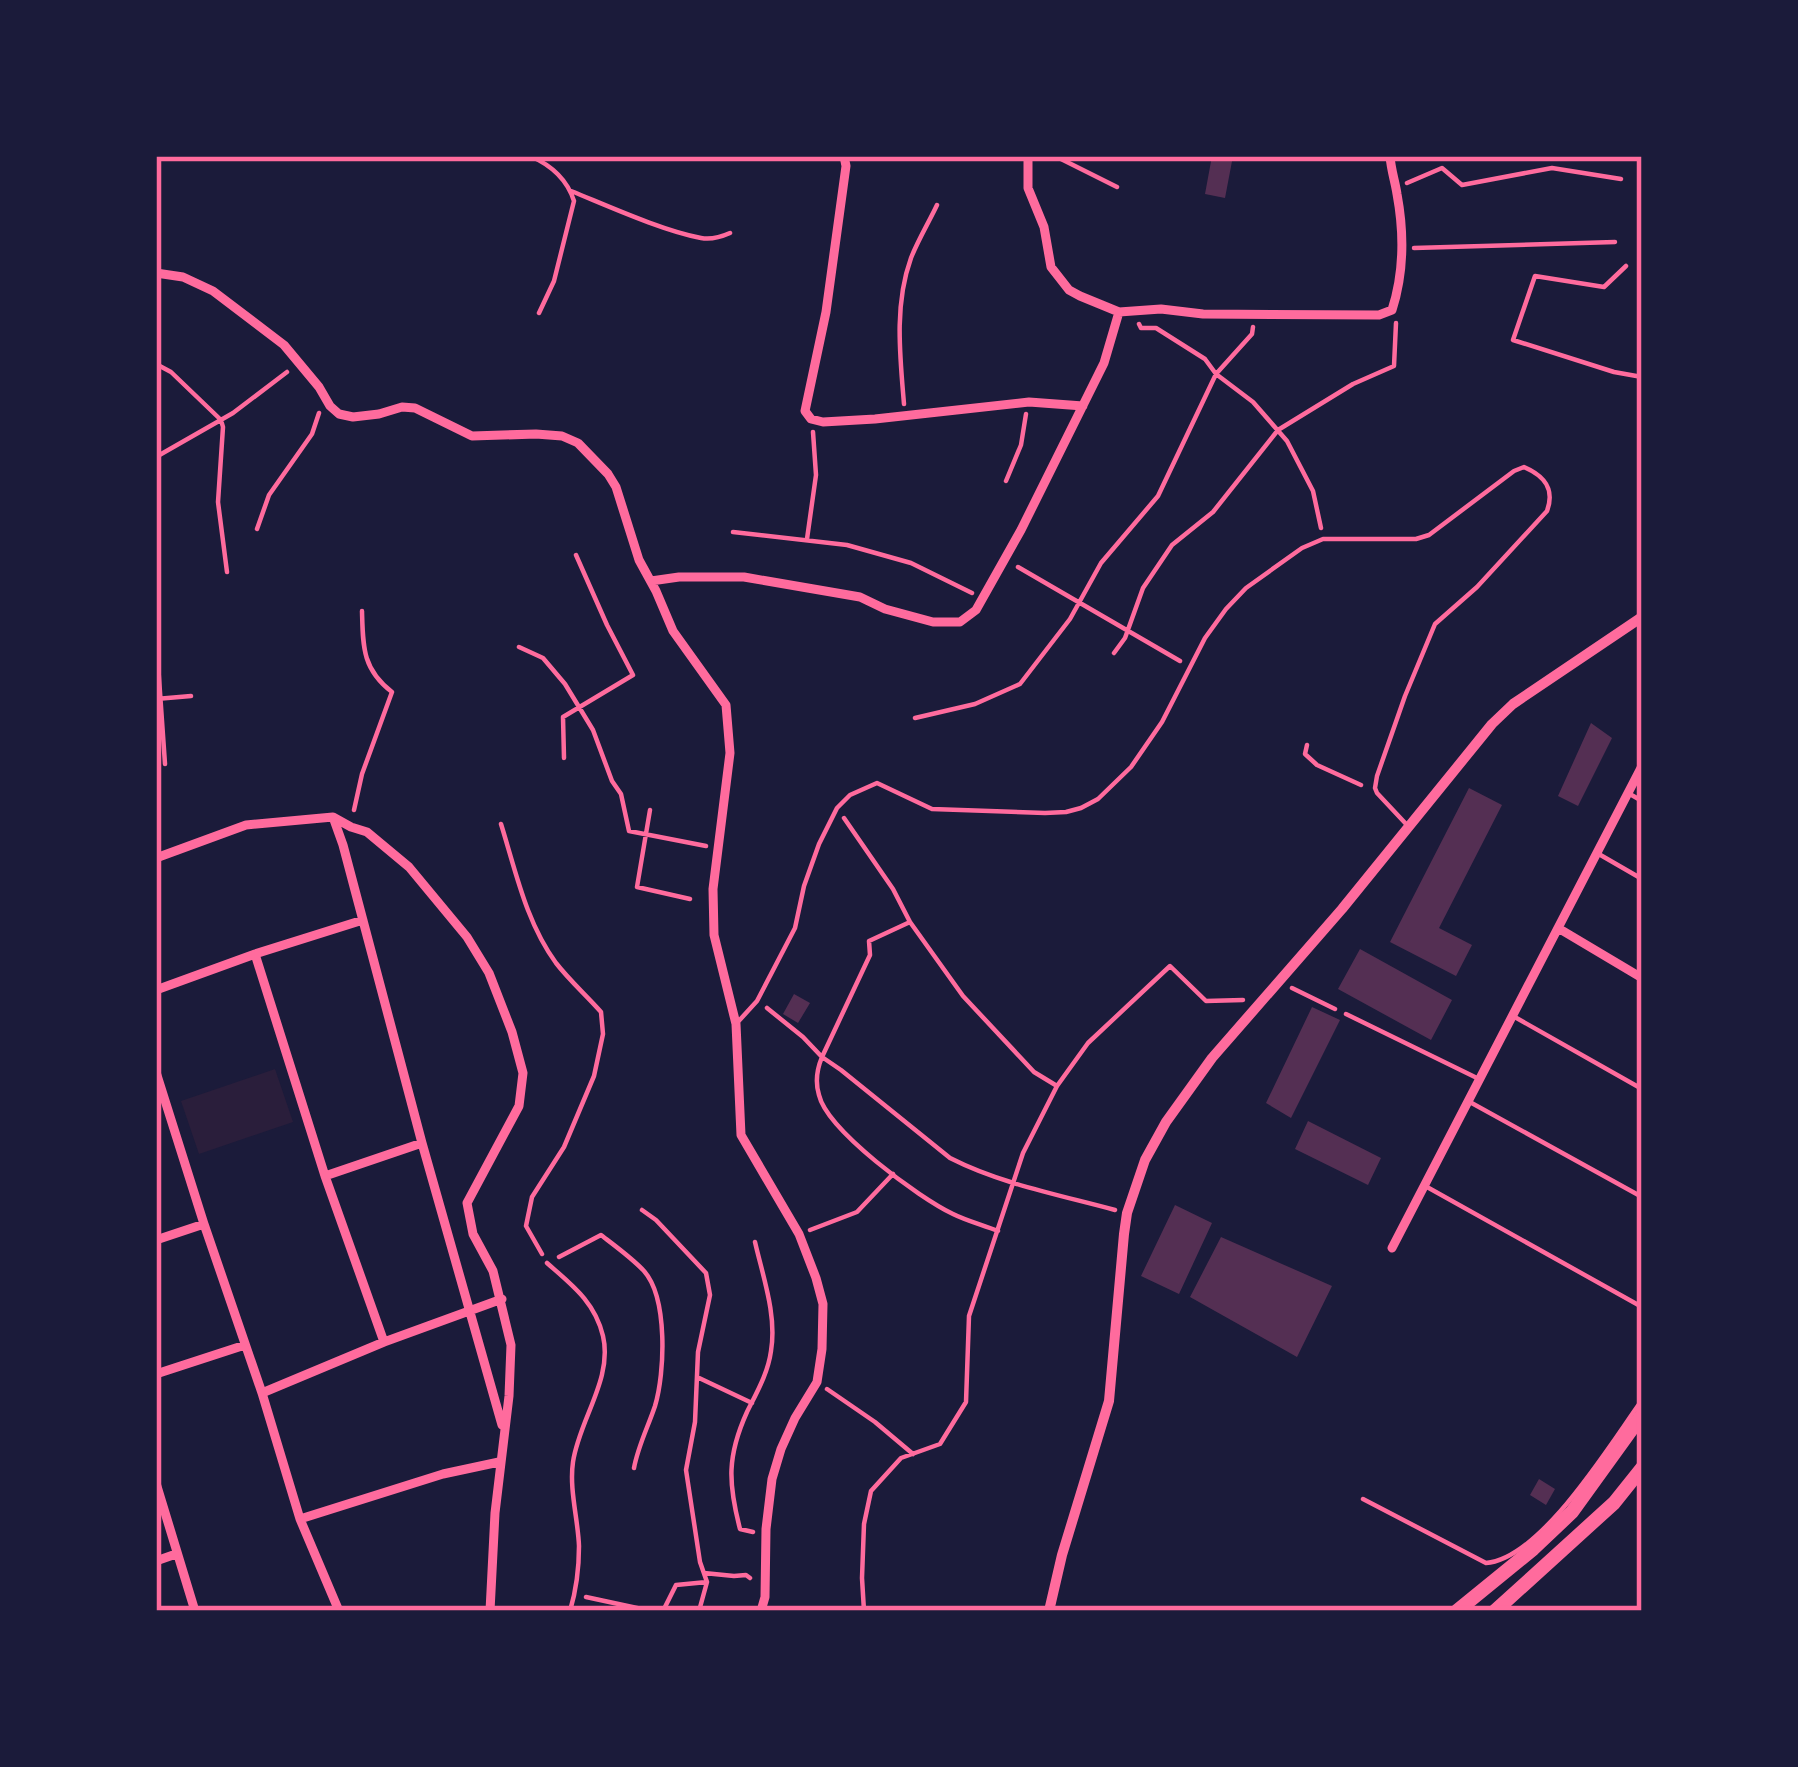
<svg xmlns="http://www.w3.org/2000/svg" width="1798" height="1767" viewBox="0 0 1798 1767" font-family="Poppins,sans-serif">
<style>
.green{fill:#2a1e3b}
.building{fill:#542f53}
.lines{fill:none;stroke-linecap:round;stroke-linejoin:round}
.path{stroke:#ff6b9d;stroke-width:4.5}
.service{stroke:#ff6b9d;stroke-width:4.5}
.minor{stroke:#ff6b9d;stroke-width:9}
.tertiary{stroke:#ff6b9d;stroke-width:10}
.primary{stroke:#ff6b9d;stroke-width:14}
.neatline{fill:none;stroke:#ff6b9d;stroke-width:4.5}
</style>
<rect width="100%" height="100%" fill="#1b1b3a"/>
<path class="green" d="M275,1069L293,1122L199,1154L181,1101Z"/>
<path class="building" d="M1212,156H1233L1225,198L1205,194Z
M1591,723L1612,738L1578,806L1558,796Z
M1469,788L1502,805L1439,928L1472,945L1456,976L1390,942Z
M1360,949L1452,1000L1431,1040L1338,989Z
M794,994L810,1003L798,1023L783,1014Z
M1312,1007L1340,1020L1291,1118L1266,1103Z
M1308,1121L1381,1158L1368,1185L1295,1149Z
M1175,1205L1212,1223L1179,1294L1141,1276Z
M1221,1237L1332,1286L1297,1357L1190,1297Z
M1539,1479L1555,1489L1546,1505L1530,1495Z"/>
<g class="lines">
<path class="path" d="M530,156C551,165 567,179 574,201L554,281L539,313
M1055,156L1117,187
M1407,183L1442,168L1462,185L1552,168L1621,179
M571,191C608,206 663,231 701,238C712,240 721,237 730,233
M1414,248L1615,242
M1626,266L1604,287L1535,276L1513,340L1614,372L1642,377
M1139,324L1141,328H1156L1205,359L1216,374L1253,402L1287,441L1313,491L1321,528
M156,364L171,372L221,420L223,427L218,502L227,572
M904,404C900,356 894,305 911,258C918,240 929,222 937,205
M156,457L233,413L287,372
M1006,481L1021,445L1026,414
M257,529L269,495L312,434L319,413
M733,532L847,545L911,563L972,593
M807,539L816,475L813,432
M1018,567L1180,661
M156,635L165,764
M519,647L543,658L565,684L593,730L612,781L621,794L629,831L706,846
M1114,653L1125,638L1143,588L1172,545L1213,512L1278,430L1353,384L1394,366L1396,323
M156,699L191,696
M915,718L975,704L1020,684L1070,619L1101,563L1158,496L1216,374L1252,334L1253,327
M1307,745L1305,754L1317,765L1361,785
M564,758L563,717L633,675L607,625L576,555
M354,810L362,774L392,692C362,669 363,646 362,611
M650,810L637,887L690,899
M844,818L893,889L910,922L963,996L1034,1072L1057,1086
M501,824C516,872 526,922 556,963C570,981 586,995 601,1012L603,1034L594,1076L564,1147L532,1197L526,1226L542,1254
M910,922L869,941L870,955L822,1057L841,1070L950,1158C1001,1184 1060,1195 1115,1210
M1292,988L1335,1009
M767,1008L803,1037L822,1057C817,1069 815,1082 819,1095C827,1130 919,1198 953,1214C967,1221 983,1225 998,1231
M642,1210L656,1220L706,1273L710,1295L698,1352L695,1422L686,1470L700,1562L707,1582L699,1611
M810,1230L857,1212L893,1174
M559,1257L601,1235C615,1246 632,1258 644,1271C668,1298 665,1373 655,1406C648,1427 638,1446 634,1468
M697,1377L752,1403
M827,1389L875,1422L913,1454
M753,1532L740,1529C728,1483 727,1456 747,1412C757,1392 768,1373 771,1351C777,1315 763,1277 755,1242
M704,1573L734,1576L746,1575L750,1578
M586,1597L651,1611
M663,1611L676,1585L707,1582
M864,1611L862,1578L864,1524L871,1491L901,1458L940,1444L966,1402L969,1316L1023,1153L1057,1086L1088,1043L1170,966L1206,1001L1243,1000"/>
<path class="service" d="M1628,793L1642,801
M1597,853L1642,879
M1346,1014L1479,1079
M1513,1016L1642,1089
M736,1024L757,1001L795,928L804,886L819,844L837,808L850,795L877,783L932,809L1045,813L1066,812L1081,808L1098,799L1131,767L1162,722L1205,638L1226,609L1246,588L1302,548L1323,539H1416L1429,535L1514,471L1524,467C1545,476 1555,489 1547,511L1477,587L1435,624L1405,696L1377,776L1375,788L1377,793L1407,825
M1468,1101L1642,1197
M1427,1187L1642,1307
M547,1263C572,1285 595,1302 603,1336C613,1379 579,1420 573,1462C569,1489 578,1519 579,1546C579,1567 576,1591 570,1611
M1363,1499L1486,1563C1541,1559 1611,1443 1642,1400"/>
<path class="minor" d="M844,156L846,166L826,312L805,411L811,419L823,422L875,419L1029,402L1083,406
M1028,156V188L1044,227L1051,267L1069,290L1080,296L1119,312L1161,309L1203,314L1379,315L1392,310C1404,273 1404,232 1397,194C1395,181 1391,170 1390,156
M156,273L183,277L213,291L284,345L319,387L330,406L339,414L353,417L379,414L402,407L415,408L472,436L536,434L562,436L578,443L608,474L616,487L639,560L656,591L673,631L726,705L730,753L713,889L714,935L736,1024L741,1135L799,1234L816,1278L823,1304L822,1349L817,1382L795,1418L781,1449L772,1479L766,1529L765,1597L761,1611
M651,581L679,577H744L860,597L885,609L933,622H960L976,610L1021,530L1104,363L1119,312
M333,817L343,845L422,1143L502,1425
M156,858L246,825L333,817L351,827L367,832L409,867L467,937L489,973L512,1032L523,1073L519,1106L467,1203L473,1234L493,1271L511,1345L509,1396L495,1513L490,1611
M1558,928L1642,978
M255,954L325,1176L384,1342
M156,990L255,954L363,920
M156,1072L204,1224L262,1393L300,1519L339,1611
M325,1176L422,1143
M156,1240L204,1224
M1392,1248L1642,766
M156,1374L245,1345
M262,1393L384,1342L502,1299
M156,1483L195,1611
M300,1519L443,1474L499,1462
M156,1561L176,1554"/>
<path class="tertiary" d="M1049,1611L1062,1555L1109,1401L1124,1234L1127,1213L1145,1160L1166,1122L1212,1058L1342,909L1492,724L1513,704L1642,617"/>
<path class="primary" d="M1457,1611L1533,1549L1572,1512L1642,1415
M1495,1611L1614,1503L1642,1468"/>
</g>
<rect width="1798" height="1767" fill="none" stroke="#1b1b3a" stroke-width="318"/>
<rect x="159" y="159" width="1480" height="1449" class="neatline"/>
</svg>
